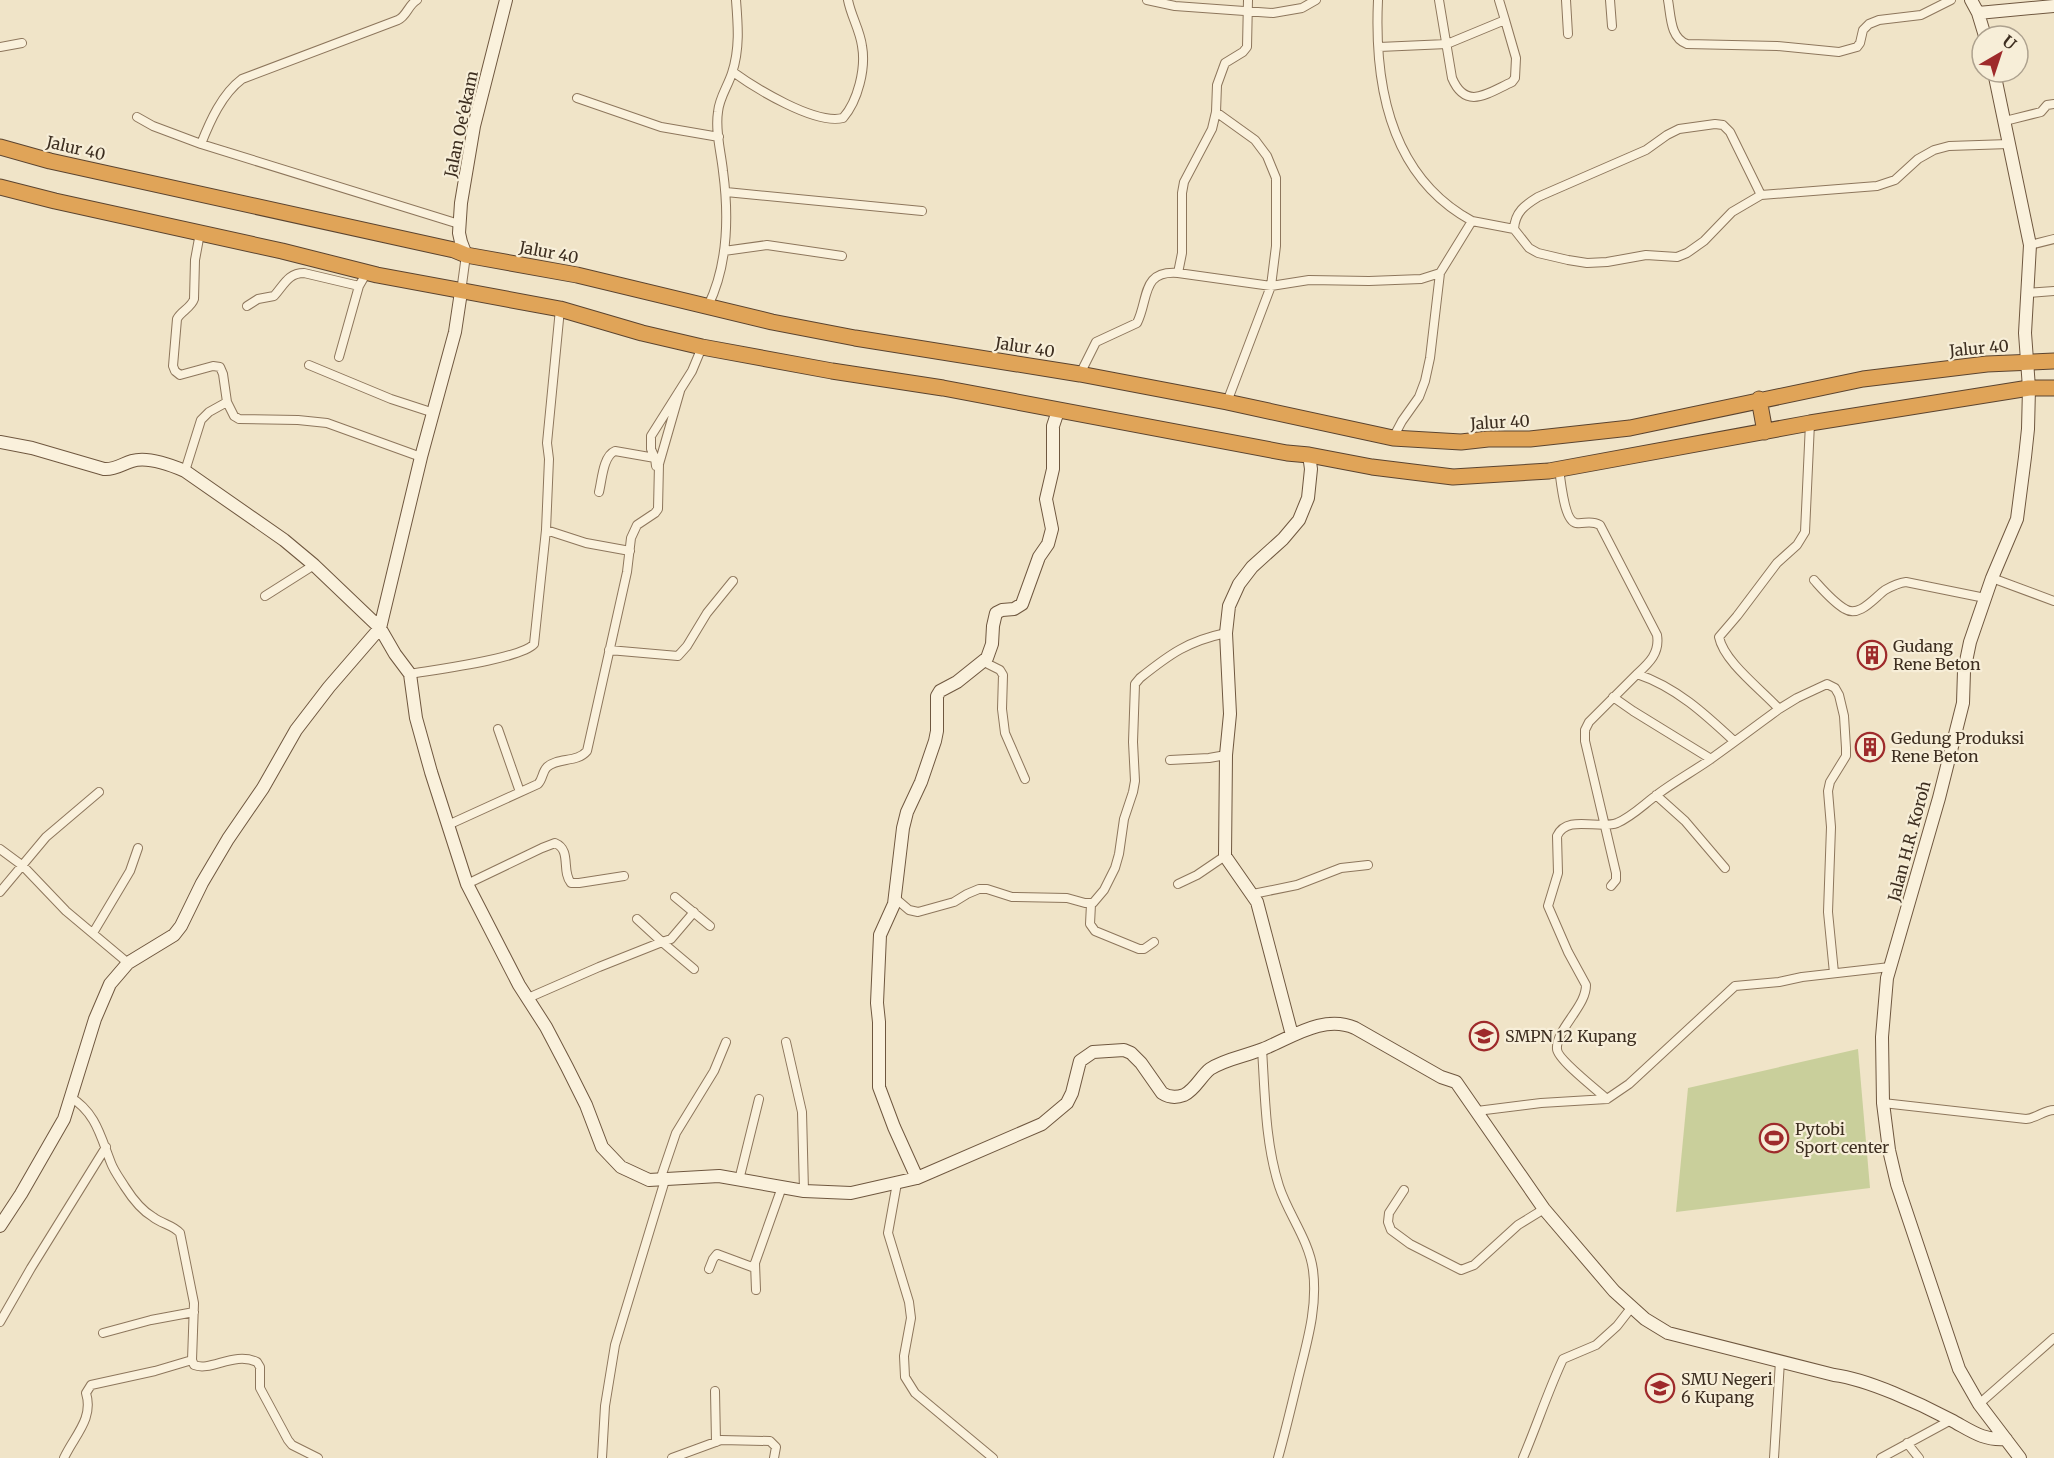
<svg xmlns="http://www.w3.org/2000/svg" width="2054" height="1458" viewBox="0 0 2054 1458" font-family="Merriweather,serif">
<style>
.green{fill:#c9cf9b}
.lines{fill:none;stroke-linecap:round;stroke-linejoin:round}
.street-casing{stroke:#8d765c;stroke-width:10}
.secondary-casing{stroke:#6f573f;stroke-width:14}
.highway-casing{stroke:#5b4430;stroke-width:17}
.street{stroke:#faf1dc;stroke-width:8}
.secondary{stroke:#faf1dc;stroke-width:12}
.highway{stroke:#e0a458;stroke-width:15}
.labels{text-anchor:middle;stroke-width:4.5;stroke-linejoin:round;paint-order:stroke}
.street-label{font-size:16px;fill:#3d2e20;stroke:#f7eed8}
.poi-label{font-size:16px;fill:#3d2e20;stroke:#f7eed8;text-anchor:start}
</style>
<rect width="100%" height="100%" fill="#f0e4c8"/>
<path class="green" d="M1858,1049L1870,1188L1676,1212L1688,1088Z"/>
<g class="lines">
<g class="street-casing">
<path id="street" d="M1147,0L1175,6L1273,13L1302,8L1316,0
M1378,0C1374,86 1391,177 1472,221L1440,273L1430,358L1425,381L1419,397L1402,421L1393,438
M1439,0L1452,78C1466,111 1488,93 1512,82L1515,78L1516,58L1505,20
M1566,0L1568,34
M1610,0L1612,26
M1668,0C1671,16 1670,38 1687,44L1777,46L1839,52L1857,47L1860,43L1863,30L1869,24L1879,20L1921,15L1951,0
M0,47L22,43
M1379,47L1447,44L1505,20L1499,0
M733,72C755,88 815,125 843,118C858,101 866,68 862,46C860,30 851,16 848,0
M577,98L661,127L719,137
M1216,112L1255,140L1267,156L1276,178V246L1271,286L1227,402
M137,117L153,126L201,144L459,224
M2005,121L2041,112L2047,105L2054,104
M201,144C210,121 222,94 242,79L398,20C407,16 408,5 417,0
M726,192L922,211
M1472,221L1514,229C1515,212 1525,205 1538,197L1646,150L1667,135L1679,129L1715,124L1723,125L1730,132L1761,195
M1514,229L1529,248L1538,253L1568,260L1587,263L1607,262L1646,255L1677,257L1687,253L1704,241L1732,212L1761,195L1877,186L1895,180L1918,159L1934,150L1949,146L2009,144
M2030,245L2054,239
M724,251L767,245L842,256
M1178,273L1182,253V193L1184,182L1212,129L1216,112L1217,85L1225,63L1243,52L1247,47L1248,0
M461,292L466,255
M2027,293L2054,291
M247,306L258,299L274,296C284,285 288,273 304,273L359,286
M708,306C728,265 729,216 723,171C721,152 715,131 718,112C719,98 728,86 732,73C740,49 738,25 736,0
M339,357L359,286L367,272
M309,365L391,399L434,413
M1080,374L1096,342L1137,323C1149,299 1141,270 1178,273L1271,286L1309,280L1369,281L1421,279L1440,273
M227,402L234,416L239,419L298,420L327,423L421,457
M656,466L655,458L651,449V436L692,371L702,347
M1559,469C1561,481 1564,521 1576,523C1585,524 1591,520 1600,525L1657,635C1660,653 1649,663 1637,674
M185,471L201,420L209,412L227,402L223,374L220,367L213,366L180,375L175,371L173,366L177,319C181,311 191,308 194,299L195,260L200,233
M599,492C602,480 603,456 615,451L655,458
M546,530L586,543L630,551
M1992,578L2054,601
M1814,580C1823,590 1833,602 1845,609C1859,618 1874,598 1885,590C1892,586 1898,583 1906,582L1985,598
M265,596L314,565
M609,650L678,656L687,646L707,613L733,581
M984,662L1000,670L1003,675L1002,709L1005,733L1025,779
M410,674C433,670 521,659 534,644L546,530L549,459L547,443L560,309
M1613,697L1633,711L1711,759
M1779,709L1797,698L1827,684L1835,688L1839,695L1844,716L1846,748V756L1830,782L1828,791L1831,827L1828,912L1834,973
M498,729L520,792
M1170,760L1209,758L1226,755
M1656,795L1685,821L1725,868
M448,825L538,784C543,779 542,772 547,767C558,757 577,763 587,751L627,572L631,538L637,525L655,513L658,509L659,464L680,391
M0,849L23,866L66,911L128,963
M467,884L542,848L555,843C572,850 561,871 571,883H579L624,876
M1178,884L1197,875L1225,856
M1611,886L1616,880V873L1585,741V730L1589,722L1637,674C1676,687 1705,714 1734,741
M0,892L46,837L99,792
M1253,894L1297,885L1341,868L1368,865
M675,897L710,926
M895,898L909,910L918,912L954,902L967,894L979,889H987L1012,897L1067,898L1085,903H1093L1104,890L1115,868L1119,854L1124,819L1133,792L1135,781L1133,742L1135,684L1140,678C1170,654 1188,641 1226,633
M1091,904L1090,924L1095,931L1139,949H1144L1154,942
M637,919L662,942L671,939L694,912
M93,933L130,871L138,848
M528,998L599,967L662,942L694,969
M786,1042L802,1112L804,1191
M1262,1049C1265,1094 1265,1142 1279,1186C1288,1214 1309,1240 1313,1270C1318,1309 1306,1345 1297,1383C1291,1408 1285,1433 1278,1458
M70,1097C96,1112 101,1138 111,1163C114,1171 120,1179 125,1187C132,1198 141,1210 153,1217C162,1224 173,1225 180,1233L194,1303L192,1360L194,1365C211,1372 234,1351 257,1362L260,1367V1388L288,1440L292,1445L318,1458
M1607,1099C1598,1091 1557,1059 1557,1049C1556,1038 1567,1024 1573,1015C1579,1006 1586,996 1586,985L1568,952L1548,906L1558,873L1557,836C1567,814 1599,830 1617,823C1633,816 1644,804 1658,794C1674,782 1692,772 1708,761C1732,744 1756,726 1779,709C1762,690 1724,662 1719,637L1737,616L1777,563L1797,545L1805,532L1810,423
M1883,1103L2026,1119C2037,1118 2044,1110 2054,1110
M1477,1111L1541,1103L1607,1099L1629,1084L1735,986L1779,982L1802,977L1890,967
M660,1180L676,1133L714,1071L726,1042
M739,1180L759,1099
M897,1183L888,1233L909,1302L911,1318L904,1356L905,1377L915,1393L993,1458
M1404,1190L1389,1213L1388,1222L1391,1230L1410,1244L1461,1270L1474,1265L1518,1225L1544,1209
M755,1263L756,1290
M709,1269L713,1259L717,1254L752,1267L755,1263L782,1187
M0,1322L31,1268L106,1147
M103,1333L151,1320L194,1312
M715,1391L716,1442
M1979,1404L2054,1338
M1907,1443L1919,1458
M64,1458C74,1436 94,1419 86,1393L91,1385L155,1371L192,1360
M602,1458L605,1406L615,1345L665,1180
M672,1458L721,1440L770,1441L776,1447L774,1458
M1523,1458C1537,1425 1548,1391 1563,1359L1596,1345L1617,1326L1631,1308
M1774,1458L1780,1361
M1881,1458L1951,1420"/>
</g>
<g class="secondary-casing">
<path id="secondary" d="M1971,0L1978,13L1985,36
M1978,13L2054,6
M1994,72L2030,245L2025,333L2029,388L2028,429L2025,457L2017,519L1992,578L1970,642L1964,671L1963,703L1939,798L1887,978L1882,1037L1883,1103L1889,1150L1897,1184L1959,1369L1979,1404L2020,1458
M466,255L461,242L459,233L461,203L474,126L506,0
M0,442L32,448L104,469C115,470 122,464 132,461C148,456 171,465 185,471L284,540L314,565L380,628L395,654L410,674L416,718L431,772L467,884L519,985L546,1027L567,1067L586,1105L602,1147L621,1167L649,1180L719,1176L804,1191L851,1193L917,1178L1042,1124L1067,1103L1072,1093L1080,1061L1093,1052L1124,1050L1131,1053L1141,1063L1162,1093C1168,1097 1176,1098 1184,1095C1195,1090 1201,1076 1210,1069C1225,1059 1246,1056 1263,1049C1291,1038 1323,1014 1355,1028L1441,1077L1456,1082L1544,1209L1614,1291L1645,1319L1668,1333L1834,1375C1867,1379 1921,1404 1951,1420C1970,1430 1983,1441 2006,1439
M1292,1035L1257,902L1225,856L1226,755L1230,714L1226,633L1229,606L1239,584L1252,567L1283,539L1299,520L1308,498L1311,469L1309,455
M917,1178L894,1127L879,1087V1022L877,1003L880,935L894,904L903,828L907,812L921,782L935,741L937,731V696L940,691L957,682L987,658L992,644L993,626L996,613L1002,610L1014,609L1022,604L1039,557L1048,544L1052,529L1046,499L1053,469V426L1058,411
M0,1226L21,1194L64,1119L95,1019L110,984L128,963L174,935L181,926L202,883L228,839L263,788L296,730L329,687L380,628L421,457L455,332L461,292"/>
</g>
<g class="highway-casing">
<path id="highway" d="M0,147L50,161L454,250L466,255L577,275L772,322L855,338L1080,374L1227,402L1393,438L1461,442L1488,439H1530L1630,428L1863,379L1987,364L2054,361
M0,187L55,201L282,251L377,275L560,309L642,333L702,347L832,371L943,388L1287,453L1309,455L1372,467L1453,477L1549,471L1810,423L2029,388H2054
M1759,399L1765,432"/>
</g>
<use href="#street" class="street"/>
<use href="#secondary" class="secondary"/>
<use href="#highway" class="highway"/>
</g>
<defs>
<g id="building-ring" transform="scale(1.5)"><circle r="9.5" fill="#f7eed8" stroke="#9e2a2b" stroke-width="1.5"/><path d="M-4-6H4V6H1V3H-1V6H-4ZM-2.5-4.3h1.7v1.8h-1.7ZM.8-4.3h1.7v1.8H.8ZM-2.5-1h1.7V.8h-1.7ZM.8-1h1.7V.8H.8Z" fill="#9e2a2b"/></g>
<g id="school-ring" transform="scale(1.5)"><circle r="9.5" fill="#f7eed8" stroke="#9e2a2b" stroke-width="1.5"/><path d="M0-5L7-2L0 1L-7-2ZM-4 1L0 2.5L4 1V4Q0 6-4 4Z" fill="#9e2a2b"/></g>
<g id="stadium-ring" transform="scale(1.5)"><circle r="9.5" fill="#f7eed8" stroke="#9e2a2b" stroke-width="1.5"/><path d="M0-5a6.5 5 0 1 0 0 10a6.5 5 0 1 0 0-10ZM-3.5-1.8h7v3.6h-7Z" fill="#9e2a2b"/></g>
</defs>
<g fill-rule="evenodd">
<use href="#building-ring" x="1872" y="655"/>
<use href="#building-ring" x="1870" y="747"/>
<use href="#school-ring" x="1484" y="1036"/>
<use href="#stadium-ring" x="1774" y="1138"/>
<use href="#school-ring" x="1660" y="1388"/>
</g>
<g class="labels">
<g class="street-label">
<text transform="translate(461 124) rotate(-78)" y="6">Jalan Oe'ekam</text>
<text transform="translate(76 148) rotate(13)" y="6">Jalur 40</text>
<text transform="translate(549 252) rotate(11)" y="6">Jalur 40</text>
<text transform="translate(1025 347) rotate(9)" y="6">Jalur 40</text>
<text transform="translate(1979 348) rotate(-5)" y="6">Jalur 40</text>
<text transform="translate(1500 422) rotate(-3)" y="6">Jalur 40</text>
<text transform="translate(1909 841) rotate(-75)" y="6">Jalan H.R. Koroh</text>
</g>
<g class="poi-label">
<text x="1893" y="652">Gudang<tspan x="1893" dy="18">Rene Beton</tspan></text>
<text x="1891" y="744">Gedung Produksi<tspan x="1891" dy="18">Rene Beton</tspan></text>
<text x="1505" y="1042">SMPN 12 Kupang</text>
<text x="1795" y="1135">Pytobi<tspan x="1795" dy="18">Sport center</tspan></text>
<text x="1681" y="1385">SMU Negeri<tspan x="1681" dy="18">6 Kupang</tspan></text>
</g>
</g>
<g transform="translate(2000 54) rotate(39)"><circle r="28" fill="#f7eed8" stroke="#ada18e" stroke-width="1.5"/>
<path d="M0-4.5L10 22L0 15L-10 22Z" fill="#9e2a2b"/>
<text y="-9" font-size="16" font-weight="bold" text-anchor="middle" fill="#3d2e20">U</text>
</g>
</svg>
